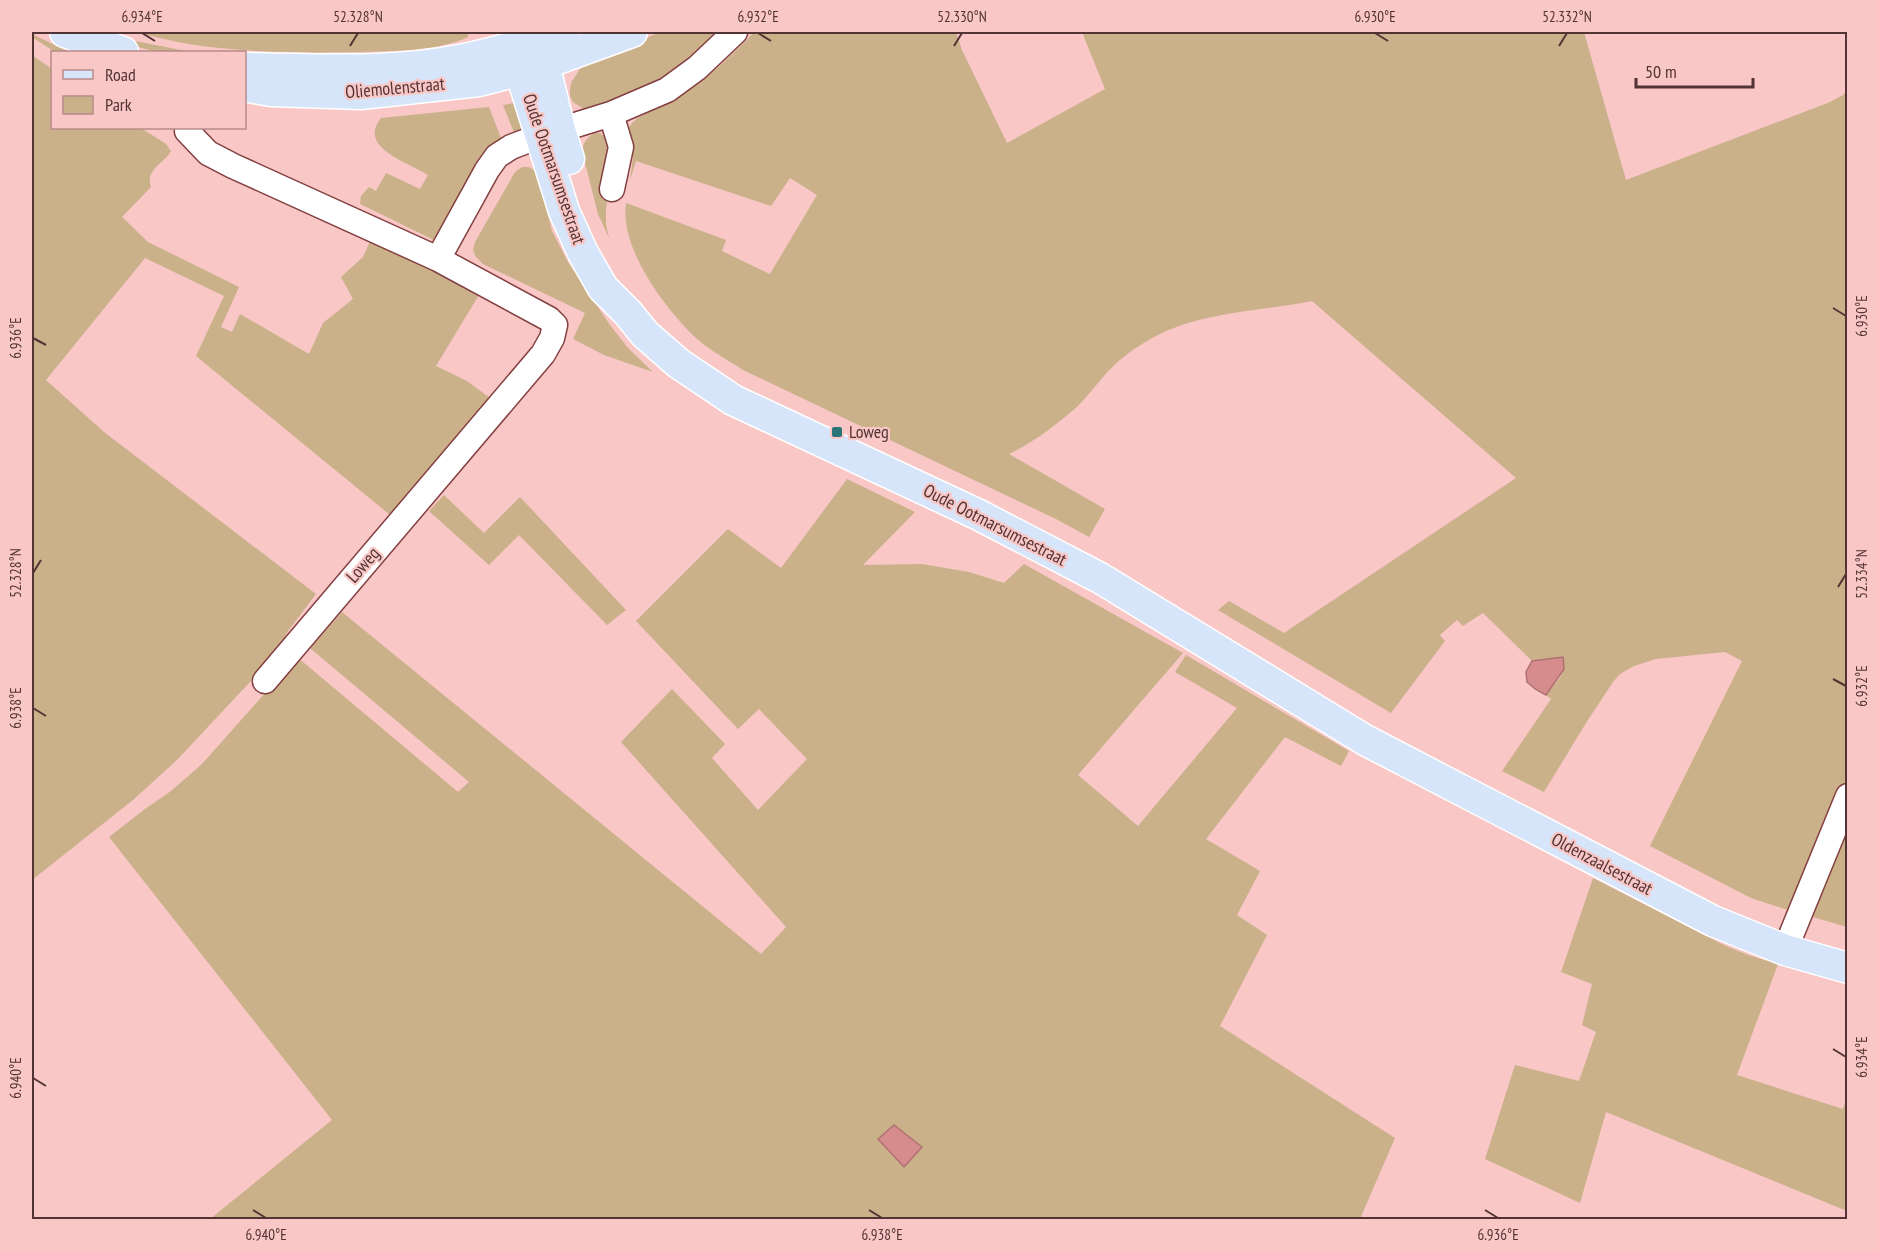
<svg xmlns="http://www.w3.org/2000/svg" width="1879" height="1251" viewBox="0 0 1879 1251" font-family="'PT Sans Narrow',sans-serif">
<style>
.green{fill:#cab18a}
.water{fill:#d68c8c;stroke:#af7171;stroke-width:1.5}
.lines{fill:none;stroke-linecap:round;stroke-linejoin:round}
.minor-casing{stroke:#843f41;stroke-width:27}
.major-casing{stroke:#fff;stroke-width:33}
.minor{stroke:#fff;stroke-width:24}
.major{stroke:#d7e5fa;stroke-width:30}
.ticks{fill:none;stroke:#533333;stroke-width:2}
.poi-dot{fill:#2a7477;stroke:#f8c7c6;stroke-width:2}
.labels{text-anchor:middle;stroke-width:4.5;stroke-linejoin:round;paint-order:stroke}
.street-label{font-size:18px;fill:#533333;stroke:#f8c7c6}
.poi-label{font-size:18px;fill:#533333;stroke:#f8c7c6;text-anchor:start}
.neatline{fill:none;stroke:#533333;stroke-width:2}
.ticks-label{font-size:15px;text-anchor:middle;fill:#533333}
</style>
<rect width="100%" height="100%" fill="#f8c7c6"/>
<path class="green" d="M107,32L135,41L191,52H157L105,38Z
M135,32H468V37C435,52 394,51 359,52C302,53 245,53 189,44C171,41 153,36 135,32Z
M660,32H728L671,80L585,110L573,102L570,96V88L572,81L582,66Z
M754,32H956L962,50L1007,143L1105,89L1082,32H1584L1626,180L1830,102L1843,95L1847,90V782L1794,912L1751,898L1650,846L1742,661L1725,652L1656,659L1634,666L1620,674L1613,682L1586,723L1544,792L1502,771L1551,699L1546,695L1561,676L1563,657L1532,661L1483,613L1463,626L1457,620L1440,635L1445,641L1391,713L1218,610L1229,601L1284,633L1516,478L1312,301C1257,312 1197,311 1147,341C1132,350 1115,362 1104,376C1095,386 1087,397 1077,407C1056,425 1034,442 1009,454L1105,509L1089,537L1056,519L743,370C728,360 711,351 697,339C666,310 619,248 626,203L726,240L722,251L770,274L817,195L790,178L771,206L636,161L630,180L633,158L628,130C633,116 652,112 665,105C699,86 728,60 754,32Z
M32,34L69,52H55L32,37Z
M32,55L52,69V128H141L166,144L171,151C164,164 145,169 151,187L122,217L148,242L239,287L221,327L232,332L240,314L309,354L323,323L353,299L341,277L363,257L372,237L472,285L479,295L436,366L467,381L494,401L395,519L196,356L224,296L145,258L46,380L104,432L316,594L288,631L278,652L177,760L133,800L32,880Z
M520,102L528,126L515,135L503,105Z
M489,107L503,143L436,241L360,204L361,196L369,187L376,191L386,173L420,189L428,175C408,162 357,148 381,118Z
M594,133H600L608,139L613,158L606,209V225L609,238L598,214L582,151C583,143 587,138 594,133Z
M522,167H528L537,171L552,231L568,262L610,325L628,348L653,372L604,355L573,339L585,313L483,264L476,257L473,250L475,242L515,172Z
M847,479L915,512L863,565L922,564L969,572L1004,583L1024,564L1183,653L1078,775L1138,826L1237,708L1175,672L1186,655L1349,751L1341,766L1285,737L1206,839L1260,871L1237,915L1267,935L1220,1026L1395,1138L1360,1219H210L332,1120L109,837L145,809L171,791L202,764L297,657L458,792L469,782L310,648L342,612L761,954L786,927L621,742L672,689L725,744L712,758L758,810L807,759L759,709L738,729L636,621L728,529L781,568Z
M444,495L484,533L520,497L626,610L607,625L519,535L489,565L429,511Z
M1847,814V927L1806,915Z
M1593,878L1728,947L1751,956L1778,964L1737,1075L1843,1109L1847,1096V1211L1606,1112L1580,1203L1485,1159L1515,1065L1579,1081L1596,1032L1582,1025L1592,984L1561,972Z"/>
<path class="water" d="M1563,657L1564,669L1546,695L1535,689L1527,682L1526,672L1532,661Z
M894,1125L922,1147L904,1167L878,1139Z"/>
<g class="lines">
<g class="minor-casing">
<path id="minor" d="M611,114L621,147L612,189
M187,131L208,153L233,166L438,259L549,319L555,325L552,338L543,354L265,681
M438,259L487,170L497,156L511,147L540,136L611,114L667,90L697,68L735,32
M1785,950L1848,796"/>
</g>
<g class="major-casing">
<path id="major" d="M65,32L123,52
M515,46L520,70L564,211L583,253L603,288L628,313L645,334L678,363L733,400L979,515L1100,578L1365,740L1713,921L1785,950L1848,968
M540,46L560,130L569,159
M244,68C315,69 389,74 459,60C495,53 531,42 565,32
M244,86L271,91L361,94L479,81L544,64L632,32"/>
</g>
<use href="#minor" class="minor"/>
<use href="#major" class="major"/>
</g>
<path class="ticks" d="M142,33L155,41M758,33L771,41M1375,33L1388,41M350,46L358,33M954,46L962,33M1559,46L1567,33M1833,308L1846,316M33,338L46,345M33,573L41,560M1838,587L1846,574M1833,679L1846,686M33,708L46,716M1833,1049L1846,1057M33,1078L46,1086M253,1210L266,1218M869,1210L882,1218M1485,1210L1498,1218"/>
<rect class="poi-dot" x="831" y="426" width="12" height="12" rx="3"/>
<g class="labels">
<g class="street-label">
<text transform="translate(395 88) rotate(-5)" y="6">Oliemolenstraat</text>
<text transform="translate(554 169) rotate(71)" y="6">Oude Ootmarsumsestraat</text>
<text transform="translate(995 525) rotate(27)" y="6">Oude Ootmarsumsestraat</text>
<text transform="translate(363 565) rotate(-49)" y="6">Loweg</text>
<text transform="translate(1602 864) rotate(28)" y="6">Oldenzaalsestraat</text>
</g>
<g class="poi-label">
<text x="849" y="438">Loweg</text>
</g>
</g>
<rect width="1879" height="1251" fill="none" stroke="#f8c7c6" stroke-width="66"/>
<rect x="51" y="51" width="195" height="78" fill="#f8c7c6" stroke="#b68c8b" stroke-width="1.5"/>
<rect x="63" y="70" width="30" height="9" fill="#d7e5fa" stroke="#b68c8b" stroke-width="1.5"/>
<text x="105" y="81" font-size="18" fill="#533333">Road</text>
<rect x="63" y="96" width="30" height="18" fill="#cab18a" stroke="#b68c8b" stroke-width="1.5"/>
<text x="105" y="111" font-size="18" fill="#533333">Park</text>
<path d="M1636 78v9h117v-9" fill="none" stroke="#533333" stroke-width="3"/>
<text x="1645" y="78" font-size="18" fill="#533333" stroke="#f8c7c6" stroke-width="4.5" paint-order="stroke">50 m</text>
<rect x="33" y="33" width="1813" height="1185" class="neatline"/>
<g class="ticks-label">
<text x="142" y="22">6.934°E</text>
<text x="358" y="22">52.328°N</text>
<text x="758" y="22">6.932°E</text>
<text x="962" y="22">52.330°N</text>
<text x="1375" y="22">6.930°E</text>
<text x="1567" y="22">52.332°N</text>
<text transform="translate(1862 316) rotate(-90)" y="5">6.930°E</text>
<text transform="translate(16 338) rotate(-90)" y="5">6.936°E</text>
<text transform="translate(16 573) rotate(-90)" y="5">52.328°N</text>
<text transform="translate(1862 574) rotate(-90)" y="5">52.334°N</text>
<text transform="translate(1862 686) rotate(-90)" y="5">6.932°E</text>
<text transform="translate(16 708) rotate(-90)" y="5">6.938°E</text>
<text transform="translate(1862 1057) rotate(-90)" y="5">6.934°E</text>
<text transform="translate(16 1078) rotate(-90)" y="5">6.940°E</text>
<text x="266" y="1240">6.940°E</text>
<text x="882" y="1240">6.938°E</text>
<text x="1498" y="1240">6.936°E</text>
</g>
</svg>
